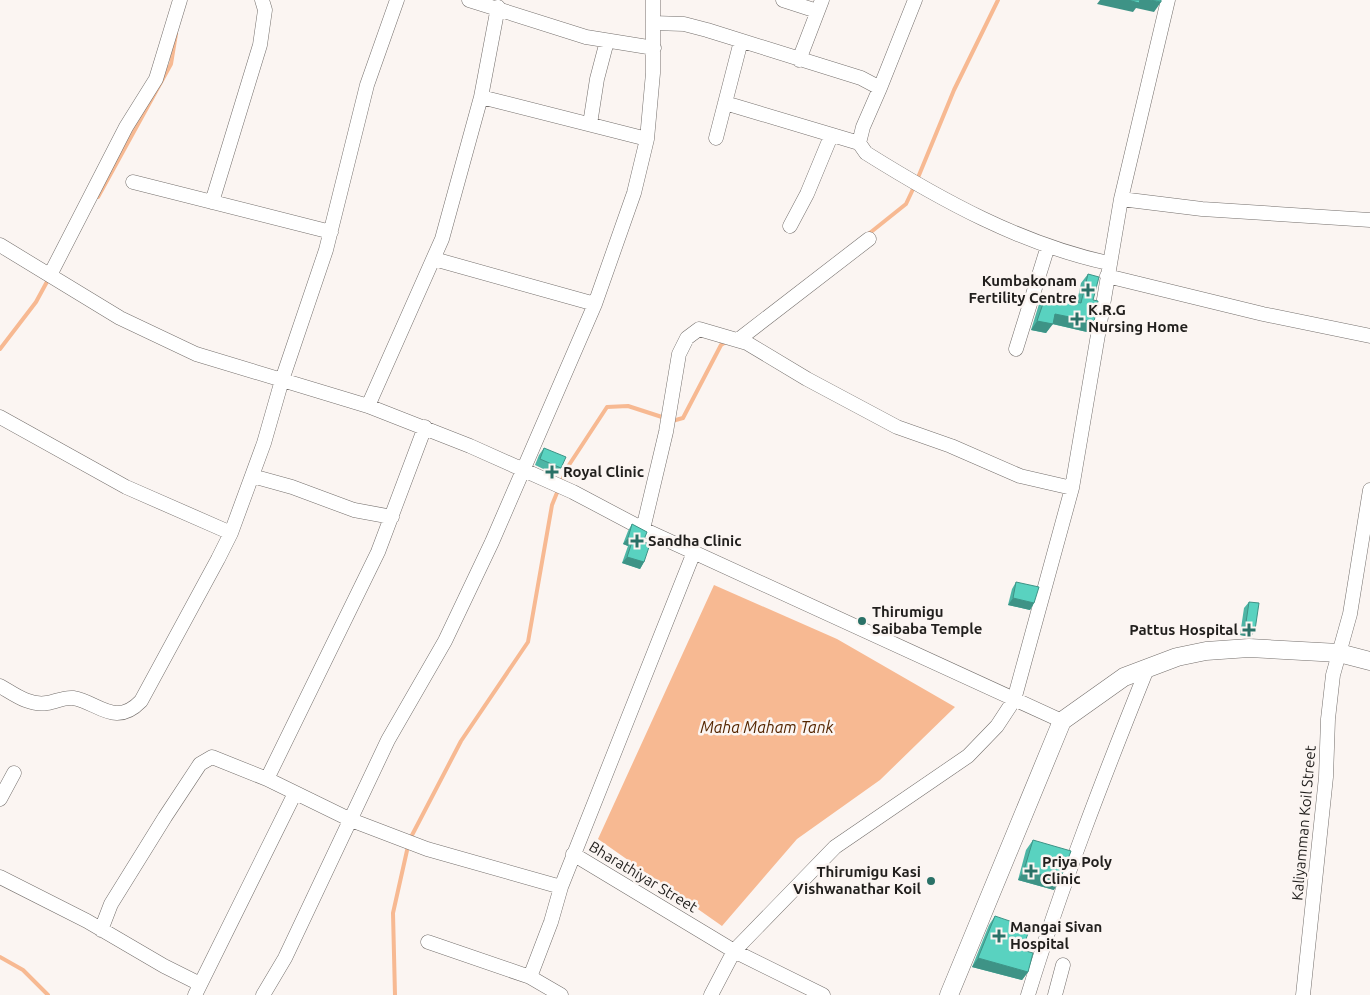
<svg xmlns="http://www.w3.org/2000/svg" width="1370" height="995" viewBox="0 0 1370 995" font-family="Ubuntu,sans-serif">
<style>
.water{fill:#f7b992}
.lines{fill:none;stroke-linecap:round;stroke-linejoin:round}
.stream{stroke:#f7b992;stroke-width:4}
.minor-casing{stroke:#746f6c;stroke-width:15}
.major-casing{stroke:#746f6c;stroke-width:19}
.minor{stroke:#fff;stroke-width:14}
.major{stroke:#fff;stroke-width:18}
.wall{fill:#4db5a5}
.shaded-wall{fill:#3e9386}
.building{fill:#59d2c0;stroke:#3e9386}
.poi-dot{fill:#2a7167;stroke:#fbf5f2;stroke-width:2}
.labels{text-anchor:middle;stroke-width:5;stroke-linejoin:round;paint-order:stroke}
.poi-label{font-size:15px;font-weight:bold;fill:#211f1d;stroke:#fbf5f2;text-anchor:start}
.street-label{font-size:15px;fill:#211f1d;stroke:#fbf5f2}
.water-label{font-size:16px;font-style:italic;fill:#552600;stroke:#fbf5f2}
</style>
<rect width="100%" height="100%" fill="#fbf5f2"/>
<path class="water" d="M714,585L837,639L955,707L880,780L797,839L722,926L598,839Z"/>
<g class="lines">
<path class="stream" d="M917,180L954,90L998,0
M98,197L171,64L176,34
M866,236L906,204L914,187
M0,349L36,302L49,278
M672,421L683,418L721,345L727,341
M410,839L461,741L528,642L552,505L567,468L607,407L628,406L665,418
M0,957L23,970L48,995
M395,995L393,913L408,846"/>
<g class="minor-casing">
<path id="minor" d="M469,0L586,37L654,48
M783,0L817,11
M653,23L684,24L707,30L861,78L880,88L863,127L859,143L866,153C941,200 1021,244 1108,263
M799,60L822,0
M880,88L915,0
M481,97L647,139
M725,103L859,143
M590,124L597,79L607,41
M716,138L741,41
M133,182L331,232
M1121,199L1202,209L1370,220
M212,202L260,45L265,10L262,0
M790,226L807,194L831,136
M0,245L120,318L196,354L368,406L470,446L573,492L643,529L1062,721
M434,259L595,304
M50,275L126,127L156,79L180,0
M1107,276L1263,314L1370,336
M738,340L869,239
M1016,349L1048,246
M368,406L442,239L481,97L498,7
M0,417L126,487L231,533
M252,476L292,487L354,510L392,517
M643,529L666,432L679,354L687,338L699,329L747,343L807,379L897,427L951,446L1020,476L1072,488
M0,686C14,694 29,706 47,703C56,702 63,697 73,698C98,702 115,728 141,701L218,559L231,533L264,443L282,380L326,250L367,85L397,0
M267,779L378,552L425,427
M0,799L14,773
M573,854L734,951L823,995
M0,877L87,921L164,966L200,984
M101,930L111,904L165,817L200,764L212,757L267,779L351,820L427,849L561,887L694,552
M428,942L530,977L561,995
M530,977L551,922L561,887
M195,995L295,793
M263,995L285,958L388,740L445,641L492,542L595,304L634,193L647,139L653,73V0
M711,995L734,951L835,847L968,756L997,726L1014,700L1072,488L1121,199L1168,0
M1028,995C1062,884 1104,776 1147,669
M1055,995L1063,965
M1303,995L1326,777L1328,719L1333,675L1350,614L1370,490"/>
</g>
<g class="major-casing">
<path id="major" d="M949,995L1062,721L1124,677L1177,657L1206,651L1249,648L1339,653L1370,661"/>
</g>
<use href="#minor" class="minor"/>
<use href="#major" class="major"/>
</g>
<path class="wall" d="M1088,274L1093,300L1087,332L1052,324L1046,333L1031,330L1039,304L1046,295L1077,302L1081,283Z
M544,448L561,468L556,475L535,465L539,455Z
M632,524L643,542L644,562L640,569L622,563L628,546L623,544L628,531Z
M1016,582L1034,603L1030,610L1008,605L1012,589Z
M1249,602L1251,637L1240,635L1244,608Z
M1033,840L1054,890L1018,880L1026,850Z
M995,916L1022,950L1028,972L1022,980L972,967L989,925Z"/>
<path class="shaded-wall" d="M1100,0H1150L1161,2L1154,12L1136,8L1133,12L1097,4Z
M1055,314L1094,322L1087,332L1053,324L1046,333L1031,330L1037,321Z
M628,538L633,539L628,546L623,544Z
M627,557L644,562L640,569L622,563Z
M1013,598L1034,603L1030,610L1008,605Z
M1245,629L1255,630L1251,637L1240,635Z
M1024,870L1060,880L1054,890L1018,880Z
M978,958L1028,972L1022,980L972,967Z"/>
<path class="building" d="M1128,0H1140L1139,3Z
M1150,0H1161V2Z
M1088,274L1099,277L1093,300L1098,301L1094,322L1055,314L1053,324L1037,321L1046,295L1081,303Z
M544,448L566,457L561,468L540,459Z
M632,524L647,532L643,542L650,544L644,562L627,557L633,539L628,538Z
M1016,582L1039,587L1034,603L1013,598Z
M1249,602L1259,603L1255,630L1245,629Z
M1033,840L1071,851L1060,880L1024,870Z
M995,916L1030,928L1022,950L1033,953L1028,972L978,958Z"/>
<g class="poi-dot">
<path d="M1085.5 282.5h5v5h5v5h-5v5h-5v-5h-5v-5h5z"/>
<path d="M1074.5 311.5h5v5h5v5h-5v5h-5v-5h-5v-5h5z"/>
<path d="M549.5 464.5h5v5h5v5h-5v5h-5v-5h-5v-5h5z"/>
<path d="M634.5 533.5h5v5h5v5h-5v5h-5v-5h-5v-5h5z"/>
<circle cx="862" cy="621" r="5"/>
<path d="M1246.5 622.5h5v5h5v5h-5v5h-5v-5h-5v-5h5z"/>
<path d="M1028.5 863.5h5v5h5v5h-5v5h-5v-5h-5v-5h5z"/>
<circle cx="931" cy="881" r="5"/>
<path d="M996.5 928.5h5v5h5v5h-5v5h-5v-5h-5v-5h5z"/>
</g>
<g class="labels">
<g class="poi-label">
<text x="1077" y="286" text-anchor="end">Kumbakonam<tspan x="1077" dy="17">Fertility Centre</tspan></text>
<text x="1088" y="315">K.R.G<tspan x="1088" dy="17">Nursing Home</tspan></text>
<text x="563" y="477">Royal Clinic</text>
<text x="648" y="546">Sandha Clinic</text>
<text x="872" y="617">Thirumigu<tspan x="872" dy="17">Saibaba Temple</tspan></text>
<text x="1238" y="635" text-anchor="end">Pattus Hospital</text>
<text x="1042" y="867">Priya Poly<tspan x="1042" dy="17">Clinic</tspan></text>
<text x="921" y="877" text-anchor="end">Thirumigu Kasi<tspan x="921" dy="17">Vishwanathar Koil</tspan></text>
<text x="1010" y="932">Mangai Sivan<tspan x="1010" dy="17">Hospital</tspan></text>
</g>
<g class="street-label">
<text transform="translate(1304 823) rotate(-85)" y="5">Kaliyamman Koil Street</text>
<text transform="translate(643 877) rotate(31)" y="5">Bharathiyar Street</text>
</g>
<g class="water-label">
<text x="767" y="733">Maha Maham Tank</text>
</g>
</g>
</svg>
